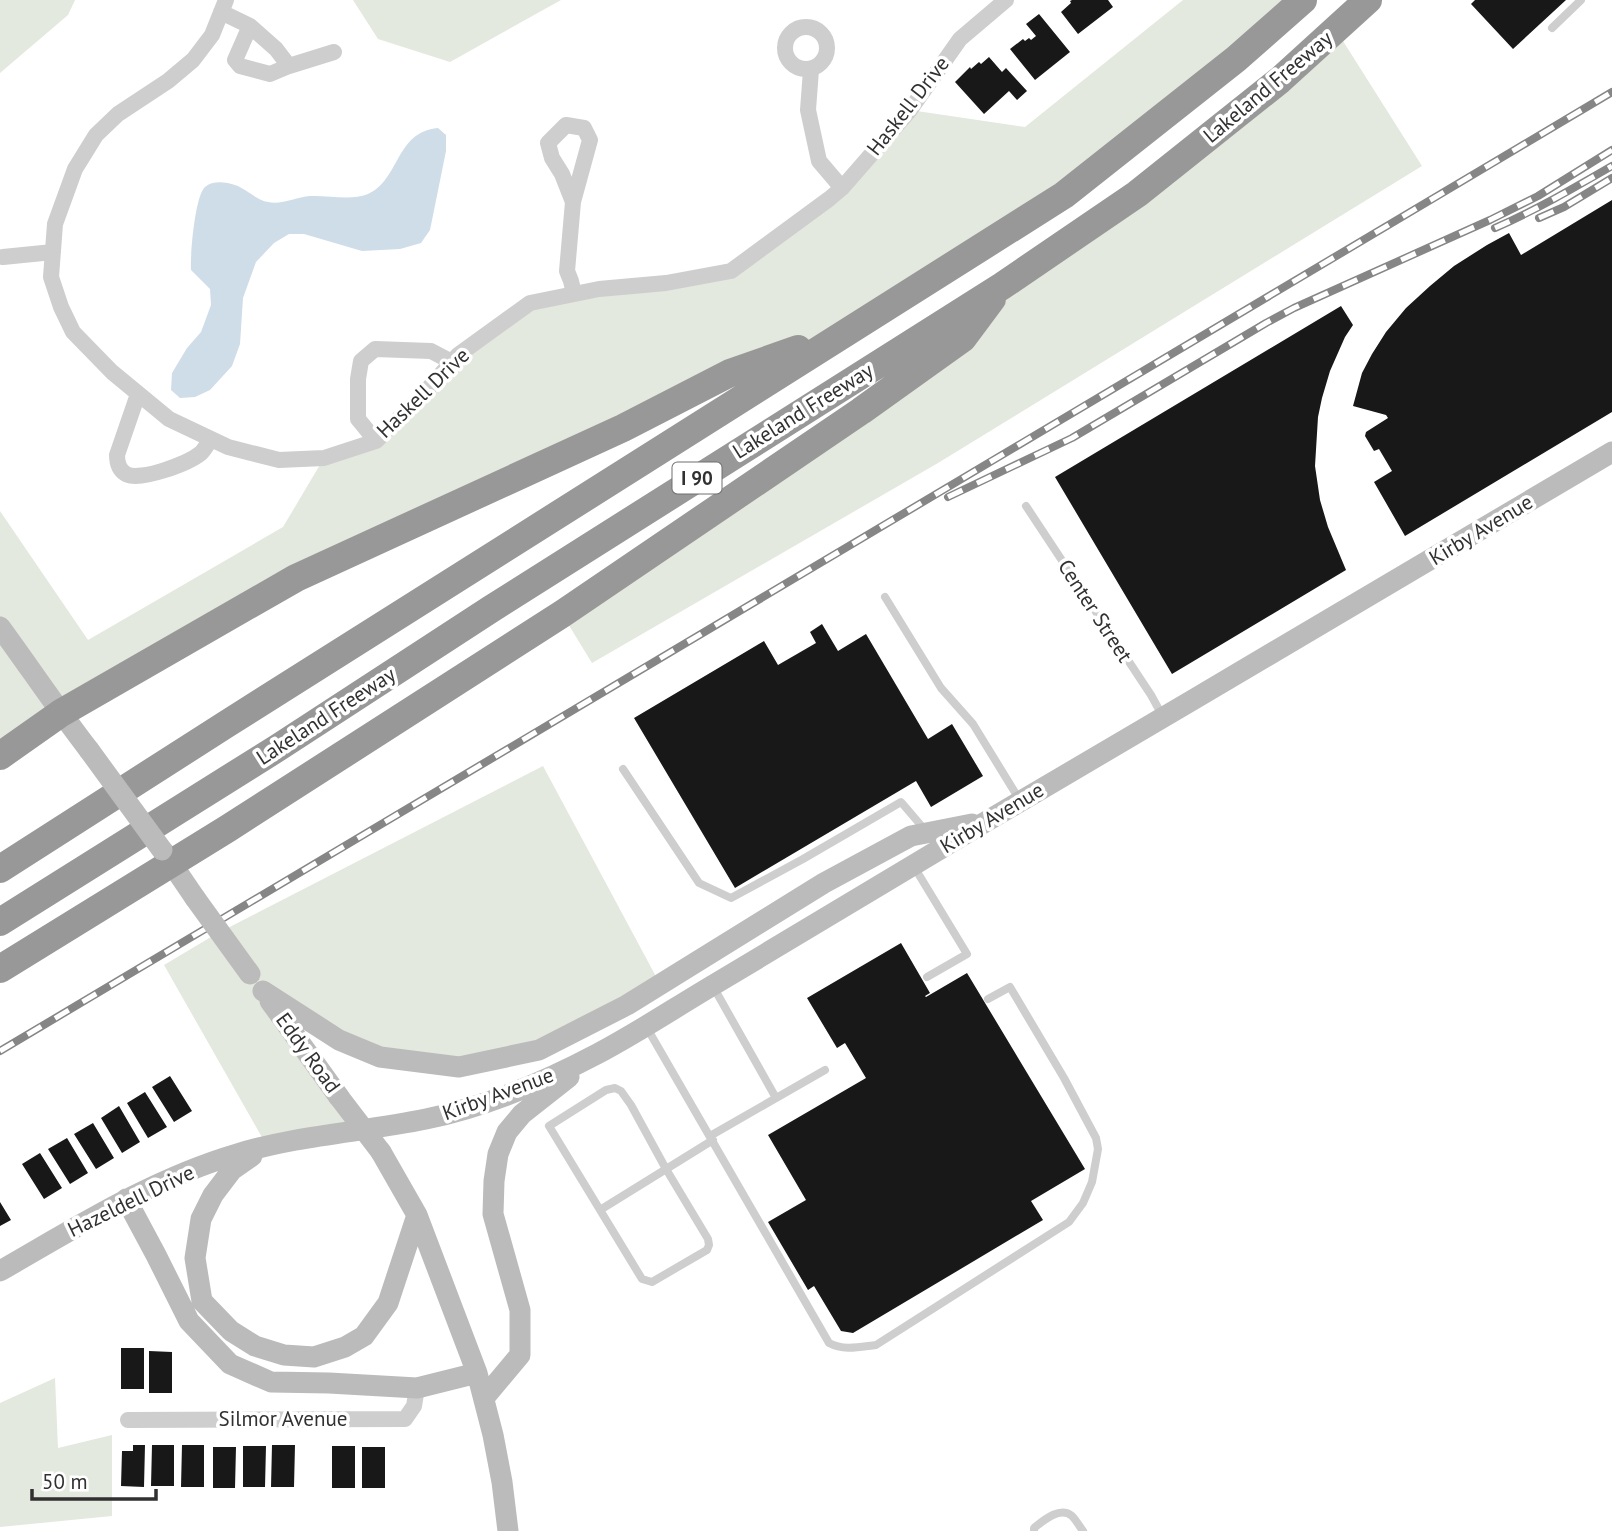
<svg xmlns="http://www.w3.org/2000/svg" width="1612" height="1531" viewBox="0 0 1612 1531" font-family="'PT Sans',sans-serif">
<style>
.green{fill:#e3e9de}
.water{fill:#cfdde9}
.building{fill:#181818}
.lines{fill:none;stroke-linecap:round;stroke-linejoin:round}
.lane{stroke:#cecece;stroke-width:8}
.street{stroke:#cecece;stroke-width:16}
.secondary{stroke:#bbb;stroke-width:21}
.highway{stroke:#989898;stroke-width:28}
.rail-casing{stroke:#868686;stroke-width:8}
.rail{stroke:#fff;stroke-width:5;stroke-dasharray:16;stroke-linecap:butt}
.secondary-bridge{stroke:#bbb;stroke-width:21}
.labels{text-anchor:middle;stroke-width:7;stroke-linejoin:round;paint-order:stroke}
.shield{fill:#fff;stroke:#6f6f6f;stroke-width:2}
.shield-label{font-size:19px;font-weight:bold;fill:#313131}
.street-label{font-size:21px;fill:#313131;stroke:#fff}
</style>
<rect width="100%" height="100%" fill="#fff"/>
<path class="green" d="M0,0H75L68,15L0,73Z
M353,0H561L450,62L378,39Z
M1183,0H1303L1236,59L850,329L296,578L0,756V511L88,640L283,527L324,458L376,441L458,355L530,303L731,271L829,199L910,110L1025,127Z
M1336,30L1422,166L938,463L592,663L562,614L861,411L1002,286Z
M543,766L660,984L539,1050L459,1067L380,1057L265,992L364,1129L267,1146L164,965L216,934Z
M55,1378L58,1448L112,1435V1516L0,1527V1403Z"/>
<path class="water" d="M438,128L446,135V151L430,230L421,243L400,249L362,251L304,234H289L274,243L256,262L243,298L240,344L232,366L210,390L195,397L180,398L171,390L172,373L187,348L201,332L211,305L210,289L191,270C190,255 195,196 205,187C213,180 226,182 235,185C247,189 256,200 268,202C282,205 296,197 310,196C329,195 350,201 368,194C400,180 395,132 438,128Z"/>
<path class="building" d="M1072,0H1108L1113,7L1078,34L1061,12L1071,3L1070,1Z
M1475,0H1566L1513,49L1471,4Z
M1039,14L1070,52L1035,80L1010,49L1023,39L1025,41L1029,38L1031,40L1036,36L1026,24Z
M989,57L1002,72L1006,68L1027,91L1017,100L1009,91L984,114L955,82L970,67L971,69L979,62L981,64Z
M1612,200V412L1405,536L1374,482L1392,471L1379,449L1374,451L1365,436L1366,432L1388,418L1386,415L1353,406L1362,373L1372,354L1386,332L1406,308L1430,286L1454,266L1487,245L1509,233L1521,255Z
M1341,306L1353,325L1345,337L1330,371L1322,398L1318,417L1315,466L1320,500L1328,527L1346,570L1172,674L1055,477Z
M822,624L838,651L866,634L928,739L952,724L983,776L931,807L916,781L735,888L634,718L764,641L778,665L816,643L810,632Z
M901,943L930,993L925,996L926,997L967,973L1085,1169L1031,1201L1043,1220L853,1333L841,1331L814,1286L808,1290L768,1222L806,1200L768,1135L866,1078L845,1043L837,1048L807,998Z
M170,1076L192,1111L174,1122L152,1087Z
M145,1092L167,1127L148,1138L127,1103Z
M119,1106L140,1142L122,1153L101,1118Z
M93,1123L114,1158L96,1169L74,1134Z
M67,1138L88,1173L70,1184L48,1149Z
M40,1153L62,1188L44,1199L22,1164Z
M0,1202L11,1220L0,1226Z
M121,1348H144V1389H121Z
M149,1351L172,1352V1393H149Z
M133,1445H145L144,1487L121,1486L122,1451H133Z
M152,1445H174V1486H151Z
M182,1445H204V1487H181Z
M272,1445H295L294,1487H271Z
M243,1446H266L265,1487H243Z
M332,1446H355V1488H332Z
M213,1447H236L235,1488H213Z
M362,1447H385V1488H362Z"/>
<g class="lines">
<path class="lane" d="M1552,28L1581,0
M1026,506L1151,695L1162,715
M885,597L941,688L973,724L1019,799
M623,769L699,883L731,898L803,859L901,802L925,830
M913,865L967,954L927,977
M714,988L776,1098
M647,1028L829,1343C844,1351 859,1347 876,1345L1069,1222L1083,1203L1092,1182L1098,1149L1096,1138L1064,1078L1010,987L988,999
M615,1088L621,1091L631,1105L666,1169L708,1239L709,1245L707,1250L652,1282L642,1279L549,1126L606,1090Z
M710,1136L825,1070
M600,1210L713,1140
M1034,1531V1528C1044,1520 1060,1506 1072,1516C1076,1520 1080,1527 1083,1531"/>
<path class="street" d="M226,0L212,35L193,60L168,81L118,114L96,135L75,169L55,224L51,277L61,307L73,332L112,372L169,419L228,447L279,460L324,458L376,441L419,399L458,355L530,303L599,289L666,283L731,271L829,199L842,188L910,110L960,39L1006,0
M221,12L250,26L276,49L289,66L270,74L240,66L235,60L250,26
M785 48a21 21 0 1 1 42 0a21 21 0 1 1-42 0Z
M289,66L334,52
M811,70L808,110L819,161L842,188
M573,202L562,174L552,158L548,143L566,125L584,128L590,140L573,202L567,271L571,281L574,294
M3,257L53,252
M138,394L117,455C117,462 119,470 126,474C140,482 189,463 201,453C205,449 208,443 211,439
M376,441L358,419V379L361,361L375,349L431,351L452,362
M128,1420L405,1419L414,1406L417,1388"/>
<path class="secondary" d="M0,627C30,668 58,710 89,750
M163,851L195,898
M263,991L339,1040L380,1057L459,1067L539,1050L627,1005L824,883L911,836L972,824
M270,1001L339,1097
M381,1152L417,1215L477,1373L493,1435L502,1482L508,1531
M252,1156L232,1170L213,1195L201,1219L195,1258L202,1301L231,1331L255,1346L284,1355L314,1357L345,1347L364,1336L388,1303L417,1215
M126,1199L156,1255L189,1321L230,1364L271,1382L329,1383L417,1388L477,1373
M0,1271C77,1227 152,1179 237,1154C299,1135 363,1132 426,1119C485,1107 544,1082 597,1054C637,1033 676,1007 715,984C804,931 892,877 982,824C1192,700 1403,577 1612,452
M484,1398L520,1355V1310L493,1214L494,1181L498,1154L507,1132L522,1114L569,1077"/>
<path class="highway" d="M0,756L61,713L296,578L623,428L730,373L798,349
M0,869L225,725L1064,195L1236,59L1303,0
M0,922L279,747L491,609L1002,286L1137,194L1280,80L1368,0
M0,969L227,829L562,614L861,411L963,338L992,299"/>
<g class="rail-casing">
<path id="rail" d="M1539,218L1564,207L1612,178
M1495,228C1536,210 1574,188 1612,166
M948,497L1072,438L1266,323L1294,308L1490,220L1538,196L1612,150
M0,1051L1612,92"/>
</g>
<use href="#rail" class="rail"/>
<path class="secondary-bridge" d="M89,750L162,850
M195,898L250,974
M339,1097L381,1152"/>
</g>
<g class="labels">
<rect class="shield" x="672.5" y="462.5" width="49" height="31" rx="5"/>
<g class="shield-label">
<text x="697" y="485">I 90</text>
</g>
<g class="street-label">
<text transform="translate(1268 87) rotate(-40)" y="7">Lakeland Freeway</text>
<text transform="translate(908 106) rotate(-52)" y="7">Haskell Drive</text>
<text transform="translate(423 393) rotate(-44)" y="7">Haskell Drive</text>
<text transform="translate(803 411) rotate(-32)" y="7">Lakeland Freeway</text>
<text transform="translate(1481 530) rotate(-31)" y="7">Kirby Avenue</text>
<text transform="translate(1095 611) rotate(57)" y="7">Center Street</text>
<text transform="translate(326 716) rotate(-33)" y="7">Lakeland Freeway</text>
<text transform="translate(992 818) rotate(-31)" y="7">Kirby Avenue</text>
<text transform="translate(308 1053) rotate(54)" y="7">Eddy Road</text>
<text transform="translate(498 1094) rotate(-20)" y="7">Kirby Avenue</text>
<text transform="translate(131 1201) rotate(-26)" y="7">Hazeldell Drive</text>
<text x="283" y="1426">Silmor Avenue</text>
</g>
</g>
<path d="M32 1489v10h124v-10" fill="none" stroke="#313131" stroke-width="3.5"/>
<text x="42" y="1489" font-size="21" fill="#313131" stroke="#ffffff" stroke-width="5" paint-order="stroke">50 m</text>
</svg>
